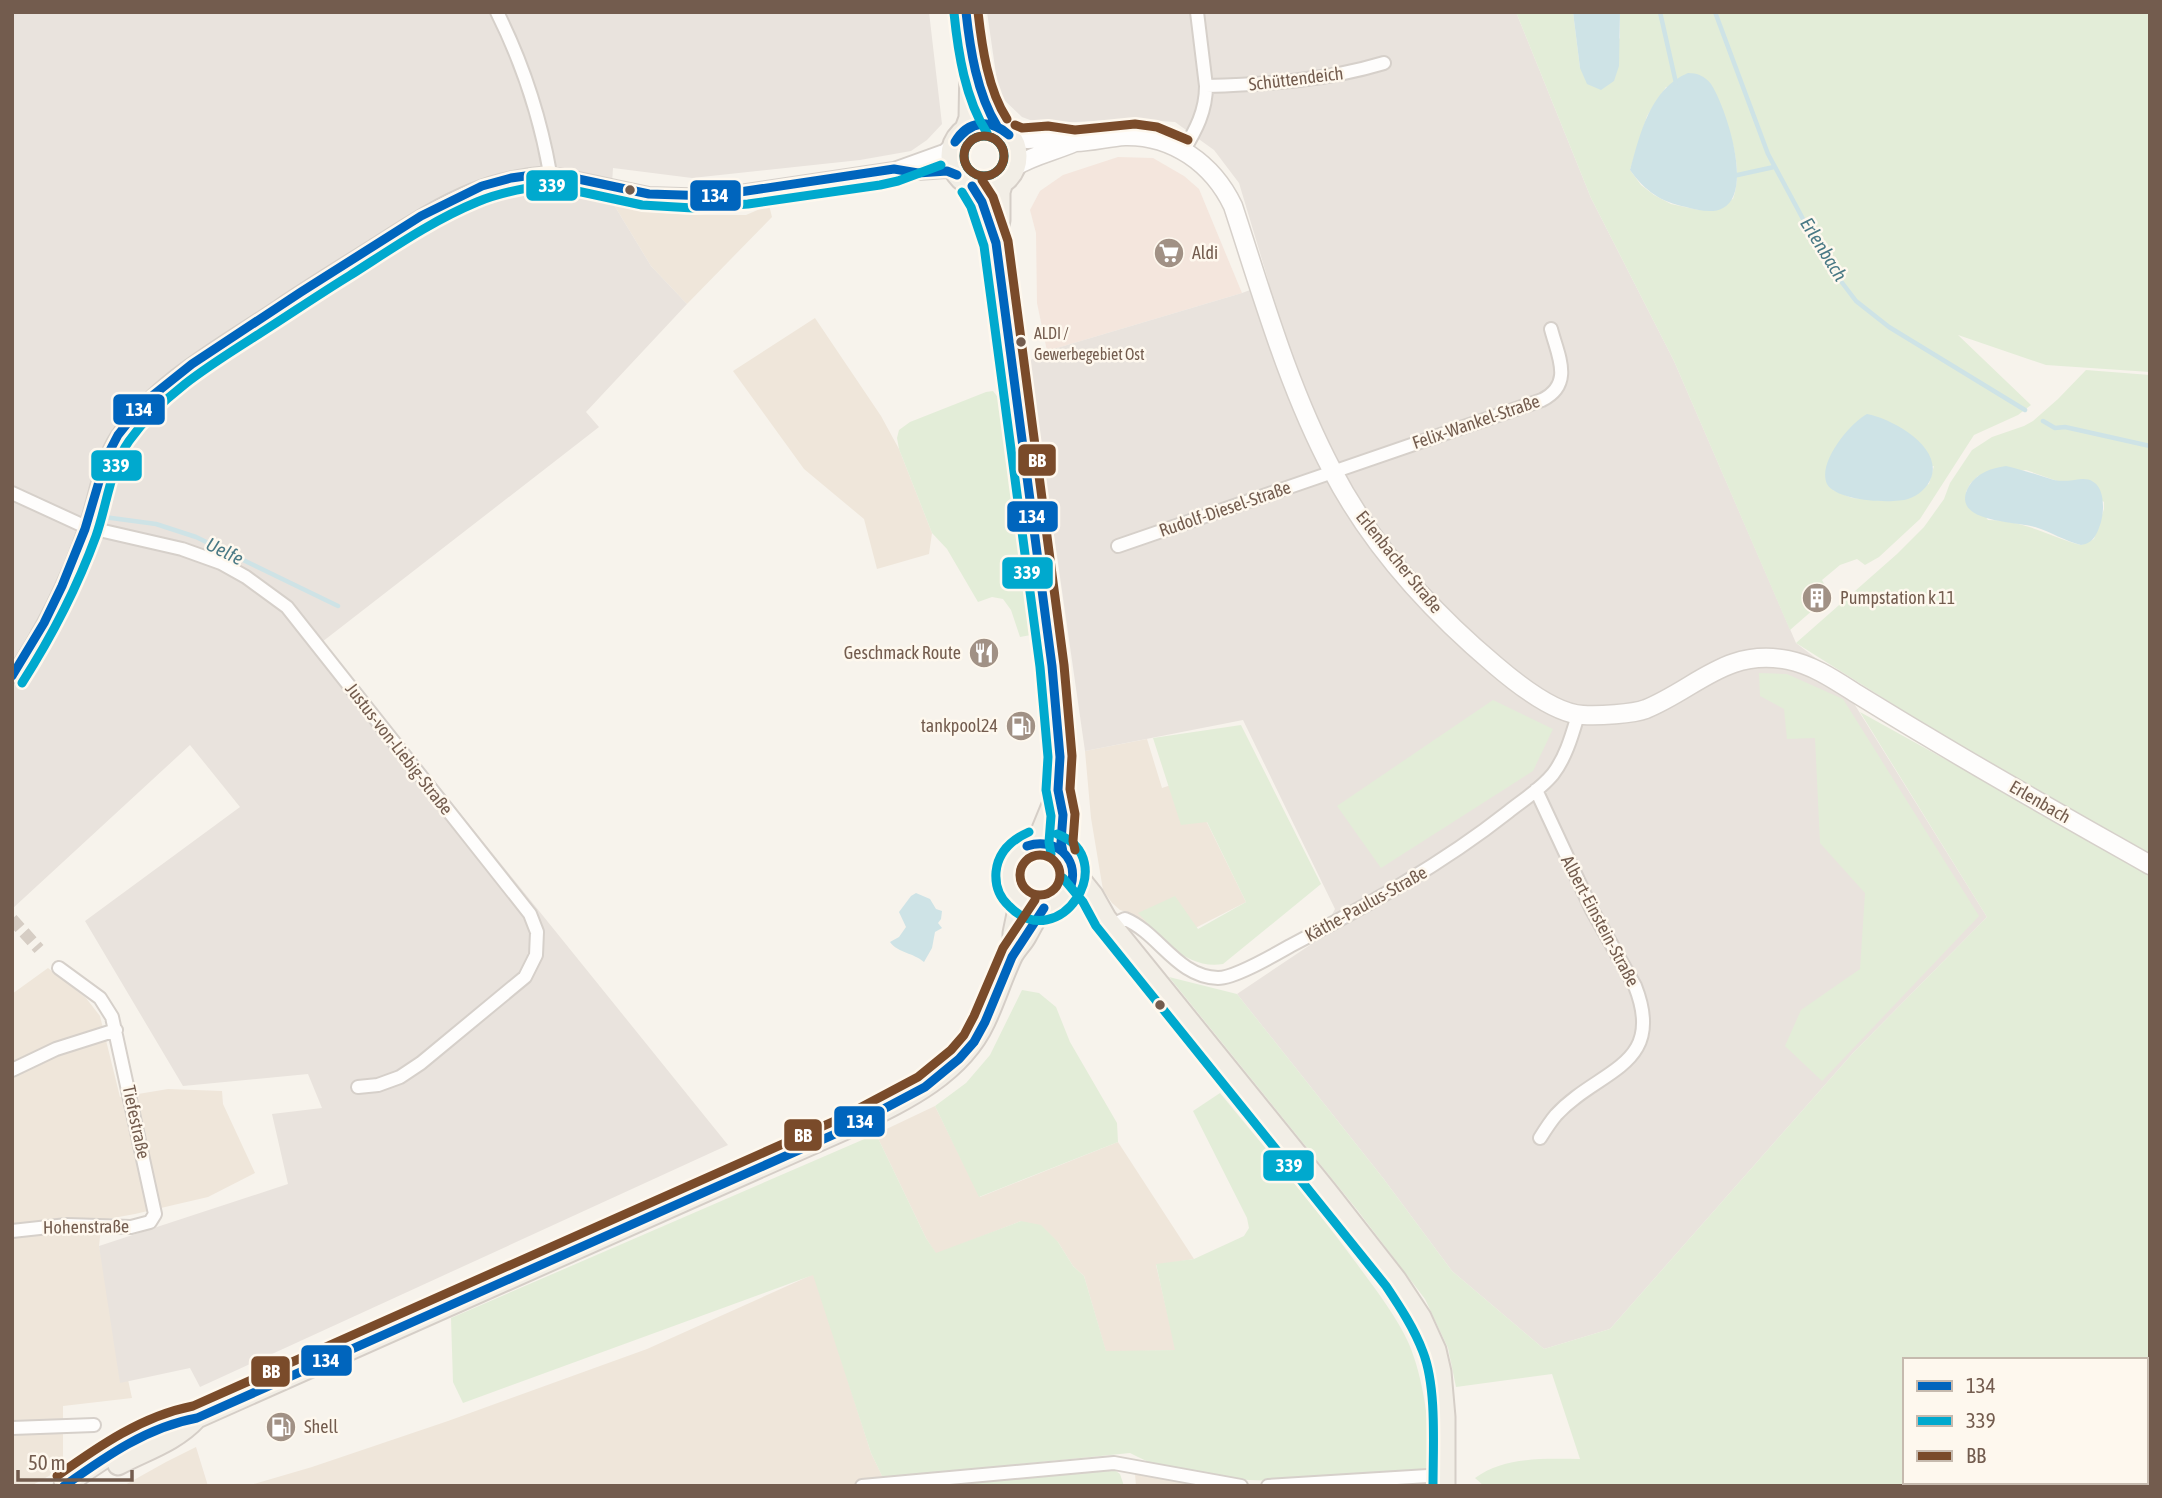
<svg xmlns="http://www.w3.org/2000/svg" width="2162" height="1498" viewBox="0 0 2162 1498" font-family="'Asap Condensed',sans-serif">
<style>
.residential{fill:#efe6da}
.commercial{fill:#f4e6dd}
.industrial{fill:#e9e3dd}
.green{fill:#e3edd8;fill-rule:evenodd}
.water{fill:#cee3e6}
.lines{fill:none;stroke-linecap:round;stroke-linejoin:round}
.stream{stroke:#cee3e6;stroke-width:4.5}
.street-tunnel{stroke:#d6cdc4;stroke-width:12;stroke-dasharray:12 6;stroke-linecap:butt}
.street-casing{stroke:#d6d0ca;stroke-width:16}
.secondary-casing{stroke:#d6d0ca;stroke-width:21}
.primary-casing{stroke:#d5cec7;stroke-width:23}
.street{stroke:#fefdfc;stroke-width:12}
.secondary{stroke:#fefdfc;stroke-width:18}
.primary{stroke:#f2eee6;stroke-width:19}
.bus-1-casing{stroke:#fef8ee;stroke-width:14}
.bus-2-casing{stroke:#fef8ee;stroke-width:14}
.bus-3-casing{stroke:#fef8ee;stroke-width:14}
.bus-1{stroke:#0065bd;stroke-width:9}
.bus-2{stroke:#00a9ce;stroke-width:9}
.bus-3{stroke:#7a4b2a;stroke-width:9}
.bus-dot{fill:#735c4e;stroke:#fef8ee;stroke-width:2.5}
.labels{text-anchor:middle;stroke-width:5;stroke-linejoin:round;paint-order:stroke}
.bus-label{font-size:16px;fill:#735c4e;stroke:#fef8ee;text-anchor:start}
.street-label{font-size:18px;fill:#735c4e;stroke:#fef8ee}
.poi-label{font-size:18px;fill:#735c4e;stroke:#fef8ee;text-anchor:start}
.water-label{font-size:19px;font-style:italic;fill:#497985;stroke:#fef8ee}
.line-badge{stroke:#fef8ee;stroke-width:2.5}
.badge-label{font-size:19px;text-anchor:middle;font-weight:bold;fill:#fff}
</style>
<rect width="100%" height="100%" fill="#f7f3ec"/>
<path class="residential" d="M611,200L649,212L693,215H746L769,205L772,217L687,304L651,266Z
M815,318L881,416L899,449L932,533L929,554L877,569L864,519L804,469L733,371Z
M1147,739L1162,788L1186,780L1246,902L1166,943L1133,914L1120,910L1112,903L1103,890L1091,818L1085,751Z
M48,968L86,998L100,1016L120,1097L168,1089L222,1091L223,1104L255,1173L208,1197L135,1214L102,1220L99,1246L132,1398L63,1406V1468L31,1486H12V994Z
M935,1106L980,1197L1118,1142L1194,1259L1156,1265L1176,1350L1106,1352L1084,1276L1073,1266L1058,1242L1021,1221L936,1254L926,1238L876,1134Z
M814,1274L871,1453L887,1486H247L312,1467L448,1421L647,1349Z
M196,1447L208,1486H123L166,1462Z
M1135,1474L1200,1482L1231,1486H1136Z"/>
<path class="commercial" d="M1118,157L1153,158L1184,176L1199,189L1242,293L1047,351L1037,303L1036,233L1030,210L1040,191L1063,175Z"/>
<path class="industrial" d="M12,12H929L942,124L927,140L911,151L860,160L692,178L613,168L611,200L651,266L687,304L586,412L599,427L322,642L728,1145L200,1387L190,1368L120,1383L99,1246L288,1184L272,1114L322,1108L308,1074L183,1086L85,921L240,807L190,745L12,909Z
M987,12H1516L1591,198L1674,361L1796,643L1835,673L1987,917L1853,1053L1610,1329L1544,1349L1452,1271L1383,1178L1237,994L1319,939L1335,909L1243,720L1085,751L1029,361L1047,351L1242,293L1269,283L1239,183L1214,150L1175,122L1129,119L1041,124L1022,117L999,95Z"/>
<path class="green" d="M1516,12H1573L1580,68L1620,38V12H2150V372L2046,365L1958,335L2031,405L2018,415L1974,435L1920,519L1879,557L1865,565L1857,559L1840,565L1822,580L1830,595L1790,630L1674,361L1591,198ZM1666,87L1718,101C1730,131 1744,167 1733,199L1699,210L1671,204L1654,195L1641,185L1630,170L1647,116ZM1934,466L1929,484L1888,501L1852,498L1833,490Z
M2086,370L2150,375V858L1934,730L1796,643L1897,554L1924,527L1944,499L1950,483L1972,450L1992,437L2024,426L2033,421L2058,399ZM2026,470L2057,481H2076L2104,502V509L2094,539L2081,545C2048,536 2024,520 1988,520L1966,492L1970,484L1978,476Z
M993,391L1000,400L1031,635L1020,637L1011,610L1003,599L992,597L978,602L947,549L932,533L899,449L897,438L899,430L910,422L986,392Z
M1759,673L1787,674L1843,699L1979,916L1822,1081L1785,1046L1801,1010L1860,969L1865,893L1820,843L1815,738L1787,739L1784,709L1760,696Z
M1493,700L1553,729L1533,771L1381,868L1337,806Z
M1860,712L2150,873V1486H1484L1475,1478C1505,1456 1544,1459 1580,1459L1552,1374L1456,1387L1448,1348L1425,1299L1358,1211L1169,977L1237,994L1383,1178L1452,1271L1544,1349L1610,1329L1853,1053L1987,917ZM1905,1360H2146V1482H1905Z
M1241,725L1321,884L1223,964C1186,970 1161,937 1138,913L1175,896L1198,929L1246,902L1207,822L1181,825L1153,738Z
M1022,990L1039,993L1056,1007L1070,1042L1117,1123L1118,1142L979,1197L935,1106L966,1083L990,1055Z
M1220,1093C1266,1149 1314,1205 1357,1264C1375,1289 1396,1315 1409,1344C1424,1380 1429,1425 1431,1464L1426,1469C1341,1480 1243,1490 1160,1466C1150,1463 1140,1458 1130,1453L883,1478L871,1453L813,1275L463,1403L453,1382L451,1318L876,1134L926,1238L936,1253L1021,1221L1041,1225L1058,1242L1073,1266L1084,1276L1106,1351L1175,1350L1156,1264L1194,1259L1244,1236L1249,1228L1247,1218L1193,1111Z
M1113,1469L1120,1474L1124,1486H938Z"/>
<path class="water" d="M1573,12H1620L1619,66L1614,81L1601,90L1587,84L1580,68Z
M1688,73C1697,73 1705,76 1711,84C1726,107 1754,192 1723,208C1713,214 1697,210 1686,207C1661,202 1645,191 1630,170C1640,134 1650,89 1688,73Z
M1867,414C1893,419 1943,447 1931,478C1928,487 1918,496 1908,499C1892,504 1836,501 1827,484C1817,463 1850,423 1867,414Z
M2006,466C2023,470 2038,475 2054,480C2064,482 2073,480 2082,479C2105,478 2105,507 2101,522C2097,534 2094,543 2081,545C2065,541 2051,532 2035,527C2016,521 1948,523 1969,486C1977,473 1991,468 2006,466Z
M916,893L930,899L936,909L942,911L941,919L938,923L942,928L935,932L932,948L924,962C914,953 898,953 890,942L899,937L906,927L899,912L911,896Z"/>
<g class="lines">
<path class="stream" d="M1660,12L1676,83
M1715,12L1768,154L1817,245L1840,280L1856,301L1889,327L2025,410
M1733,176L1774,167
M2043,421L2055,428L2065,427L2150,446
M104,517L156,524L196,537L338,606"/>
<path class="street-tunnel" d="M12,919L39,949"/>
<g class="street-casing">
<path id="street" d="M497,12C523,64 540,116 550,173
M1206,86C1268,84 1324,81 1384,63
M1183,151C1196,130 1206,111 1206,86L1197,12
M894,169L918,173L947,171L957,175
M12,493L86,527L182,549L221,563L246,577L287,607L530,914L537,932L536,955L525,977L421,1063L400,1077L378,1085L358,1087
M1118,546L1542,400C1574,384 1558,356 1551,329
M12,676C42,631 67,581 85,529C96,498 99,464 118,435C158,378 222,345 278,307C309,286 340,267 372,247C405,226 436,205 473,190C496,180 525,175 550,173L649,194L713,196L894,169L944,151L954,143
M1536,790L1592,910L1635,986C1667,1067 1598,1069 1556,1115C1550,1122 1545,1130 1540,1138
M1112,925L1125,919C1159,933 1177,977 1218,978C1235,978 1274,955 1290,946C1366,906 1441,865 1508,812C1523,800 1541,789 1553,774C1566,757 1572,735 1578,715
M12,1070L56,1049L116,1030
M12,1231L67,1225L131,1227L150,1222L155,1214L112,1017L100,998L59,968
M12,1428L94,1425
M862,1486L1114,1463L1241,1486
M1268,1486L1444,1475"/>
</g>
<g class="secondary-casing">
<path id="secondary" d="M1011,137C1025,141 1035,138 1048,138C1058,138 1067,142 1076,142C1092,142 1108,137 1125,136C1173,135 1213,164 1233,206C1262,294 1288,387 1332,470C1371,545 1431,611 1495,665C1516,683 1555,714 1583,715C1598,716 1633,714 1646,709C1697,688 1726,648 1788,660C1813,665 1835,680 1857,694C1880,708 1904,723 1928,737C2001,781 2076,823 2150,865
M1014,167C1033,155 1055,151 1075,142"/>
</g>
<g class="primary-casing">
<path id="primary" d="M966,12L971,54L990,115L997,126
M951 156a33 33 0 1 1 66 0a33 33 0 1 1-66 0Z
M965,129L969,118L970,65
M972,186L982,202L996,243L1052,666L1058,727L1060,757L1058,790L1063,815L1061,842L1063,852
M996,242L1000,220V192L1003,182
M1008 875a32 32 0 1 1 64 0a32 32 0 1 1-64 0Z
M1034,843L1040,834L1058,790
M1073,870L1093,895L1106,918L1327,1191L1396,1279L1421,1317L1436,1350L1441,1372L1445,1417V1486
M1013,955V933L1018,909L1016,897
M118,1465C146,1450 175,1442 197,1418
M64,1486C99,1461 154,1422 197,1418L844,1130C897,1104 959,1078 985,1022C995,1001 1002,978 1012,957C1016,949 1023,943 1027,935C1033,925 1036,916 1044,908"/>
</g>
<use href="#street" class="street"/>
<use href="#secondary" class="secondary"/>
<use href="#primary" class="primary"/>
<g class="bus-1-casing">
<path id="bus-1" d="M966,12C970,49 977,94 997,126
M955,142C967,120 992,118 1009,135
M955,142C972,121 988,118 1009,135
M972,186L982,202L996,243L1052,666L1060,757L1058,790L1063,815L1061,842L1063,852
M12,676L44,623L62,586L85,529L106,458L118,435L134,415L152,396L192,364L301,292L421,216L482,186L511,178L540,174L550,173L649,194L713,196L894,169L918,173L947,171L957,175
M1027,846C1055,837 1079,857 1071,886
M64,1486C105,1457 147,1427 197,1418L844,1130L925,1087L959,1059L974,1042L985,1022L1012,957L1044,908"/>
</g>
<g class="bus-2-casing">
<path id="bus-2" d="M954,13C958,52 965,99 987,133
M964 156a20 20 0 1 1 40 0a20 20 0 1 1-40 0Z
M962,192L971,207L984,246L1040,667L1048,757L1046,790L1051,816L1049,842L1051,854
M22,683C52,636 77,588 96,536C107,505 110,468 129,441C162,394 212,364 259,334C289,315 318,295 349,276C390,250 431,221 477,202C500,192 524,188 549,185L642,205L693,208L748,204L880,185L898,181L941,165
M1029,832C1011,840 998,852 996,872C995,885 999,897 1009,906C1059,957 1123,859 1057,834
M1063,878L1083,902L1096,926L1386,1286C1400,1307 1414,1328 1423,1352C1437,1388 1433,1447 1433,1486"/>
</g>
<g class="bus-3-casing">
<path id="bus-3" d="M978,12C982,47 988,90 1007,119
M1015,125L1022,128L1048,126L1075,130L1135,124L1157,127L1188,140
M964 156a20 20 0 1 1 40 0a20 20 0 1 1-40 0Z
M982,180L993,197L1008,241L1064,665L1072,756L1070,789L1075,814L1073,841L1075,850
M1020 875a20 20 0 1 1 40 0a20 20 0 1 1-40 0Z
M57,1476C99,1446 142,1416 193,1406L839,1119L918,1077L951,1050L964,1035L974,1016L1003,948L1035,900"/>
</g>
<use href="#bus-1" class="bus-1"/>
<use href="#bus-2" class="bus-2"/>
<use href="#bus-3" class="bus-3"/>
</g>
<defs>
<g id="supermarket-disc" transform="scale(1.575)"><circle r="9.5" fill="#a19185" stroke="#fef8ee"/><path d="M-6-5.5h2.5l.6 2H6L4.5 2H-2.5L-4.4-4H-6ZM-1.5 3.2a1.3 1.3 0 1 0 .1 0ZM3 3.2a1.3 1.3 0 1 0 .1 0Z" fill="#fff"/></g>
<g id="building-disc" transform="scale(1.575)"><circle r="9.5" fill="#a19185" stroke="#fef8ee"/><path d="M-4-6H4V6H1V3H-1V6H-4ZM-2.5-4.3h1.7v1.8h-1.7ZM.8-4.3h1.7v1.8H.8ZM-2.5-1h1.7V.8h-1.7ZM.8-1h1.7V.8H.8Z" fill="#fff"/></g>
<g id="restaurant-disc" transform="scale(1.575)"><circle r="9.5" fill="#a19185" stroke="#fef8ee"/><path d="M-5-6h1v4h1v-4h1v4h1v-4h1v5L-1.5 .5V6h-2V.5L-5-1ZM5-6V6H3V1.5H1.5Q1.5-4 5-6Z" fill="#fff"/></g>
<g id="fuel-disc" transform="scale(1.575)"><circle r="9.5" fill="#a19185" stroke="#fef8ee"/><path d="M-5.5-6h7V0h2V4h1.3V-2.5L3-4.5l.8-.8L6-3V5H2.5V1h-1V6h-7ZM-4.2-4.7v3.2H.2V-4.7Z" fill="#fff"/></g>
</defs>
<g fill-rule="evenodd">
<use href="#supermarket-disc" x="1169" y="253"/>
<use href="#building-disc" x="1817" y="598"/>
<use href="#restaurant-disc" x="984" y="653"/>
<use href="#fuel-disc" x="1021" y="726"/>
<use href="#fuel-disc" x="281" y="1427"/>
</g>
<g class="bus-dot">
<circle cx="630" cy="190" r="6"/>
<circle cx="1021" cy="342" r="6"/>
<circle cx="1160" cy="1005" r="6"/>
</g>
<g class="labels">
<g class="bus-label">
<text x="1034" y="339">ALDI /<tspan x="1034" dy="21">Gewerbegebiet Ost</tspan></text>
</g>
<g class="street-label">
<text transform="translate(1296 79) rotate(-7)" y="6">Schüttendeich</text>
<text transform="translate(1476 422) rotate(-19)" y="6">Felix-Wankel-Straße</text>
<text transform="translate(1225 509) rotate(-19)" y="6">Rudolf-Diesel-Straße</text>
<text transform="translate(1399 562) rotate(51)" y="6">Erlenbacher Straße</text>
<text transform="translate(399 749) rotate(52)" y="6">Justus-von-Liebig-Straße</text>
<text transform="translate(2040 802) rotate(30)" y="6">Erlenbach</text>
<text transform="translate(1366 904) rotate(-29)" y="6">Käthe-Paulus-Straße</text>
<text transform="translate(1600 921) rotate(62)" y="6">Albert-Einstein-Straße</text>
<text transform="translate(136 1122) rotate(78)" y="6">Tiefestraße</text>
<text transform="translate(86 1227) rotate(-1)" y="6">Hohenstraße</text>
</g>
<g class="poi-label">
<text x="1192" y="259">Aldi</text>
<text x="1840" y="604">Pumpstation k 11</text>
<text x="961" y="659" text-anchor="end">Geschmack Route</text>
<text x="998" y="732" text-anchor="end">tankpool24</text>
<text x="304" y="1433">Shell</text>
</g>
<g class="water-label">
<text transform="translate(1824 249) rotate(58)" y="7">Erlenbach</text>
<text transform="translate(225 551) rotate(26)" y="7">Uelfe</text>
</g>
</g>
<g class="line-badge">
<rect x="525" y="169" width="54" height="33" rx="7" fill="#00a9ce"/>
<rect x="689" y="179" width="53" height="33" rx="7" fill="#0065bd"/>
<rect x="112" y="393" width="54" height="33" rx="7" fill="#0065bd"/>
<rect x="1017" y="443" width="40" height="34" rx="7" fill="#7a4b2a"/>
<rect x="90" y="449" width="53" height="33" rx="7" fill="#00a9ce"/>
<rect x="1006" y="500" width="53" height="33" rx="7" fill="#0065bd"/>
<rect x="1001" y="556" width="53" height="34" rx="7" fill="#00a9ce"/>
<rect x="833" y="1105" width="53" height="33" rx="7" fill="#0065bd"/>
<rect x="783" y="1118" width="40" height="34" rx="7" fill="#7a4b2a"/>
<rect x="1262" y="1149" width="53" height="33" rx="7" fill="#00a9ce"/>
<rect x="300" y="1344" width="53" height="33" rx="7" fill="#0065bd"/>
<rect x="250" y="1355" width="41" height="33" rx="7" fill="#7a4b2a"/>
</g>
<g class="badge-label">
<text x="552" y="192">339</text>
<text x="715" y="202">134</text>
<text x="139" y="416">134</text>
<text x="1037" y="467">BB</text>
<text x="116" y="472">339</text>
<text x="1032" y="523">134</text>
<text x="1027" y="579">339</text>
<text x="860" y="1128">134</text>
<text x="803" y="1142">BB</text>
<text x="1289" y="1172">339</text>
<text x="326" y="1367">134</text>
<text x="271" y="1378">BB</text>
</g>
<rect width="2162" height="1498" fill="none" stroke="#735c4e" stroke-width="28"/>
<rect x="1903" y="1358" width="245" height="126" fill="#fef8ee" stroke="#c6baae" stroke-width="2"/>
<rect x="1917" y="1381" width="35" height="10" fill="#0065bd" stroke="#c6baae" stroke-width="2"/>
<text x="1966" y="1393" font-size="21" fill="#735c4e">134</text>
<rect x="1917" y="1416" width="35" height="10" fill="#00a9ce" stroke="#c6baae" stroke-width="2"/>
<text x="1966" y="1428" font-size="21" fill="#735c4e">339</text>
<rect x="1917" y="1451" width="35" height="10" fill="#7a4b2a" stroke="#c6baae" stroke-width="2"/>
<text x="1966" y="1463" font-size="21" fill="#735c4e">BB</text>
<path d="M18 1470v10h114v-10" fill="none" stroke="#735c4e" stroke-width="3.5"/>
<text x="28" y="1470" font-size="21" fill="#735c4e" stroke="#fef8ee" stroke-width="5" paint-order="stroke">50 m</text>
</svg>
